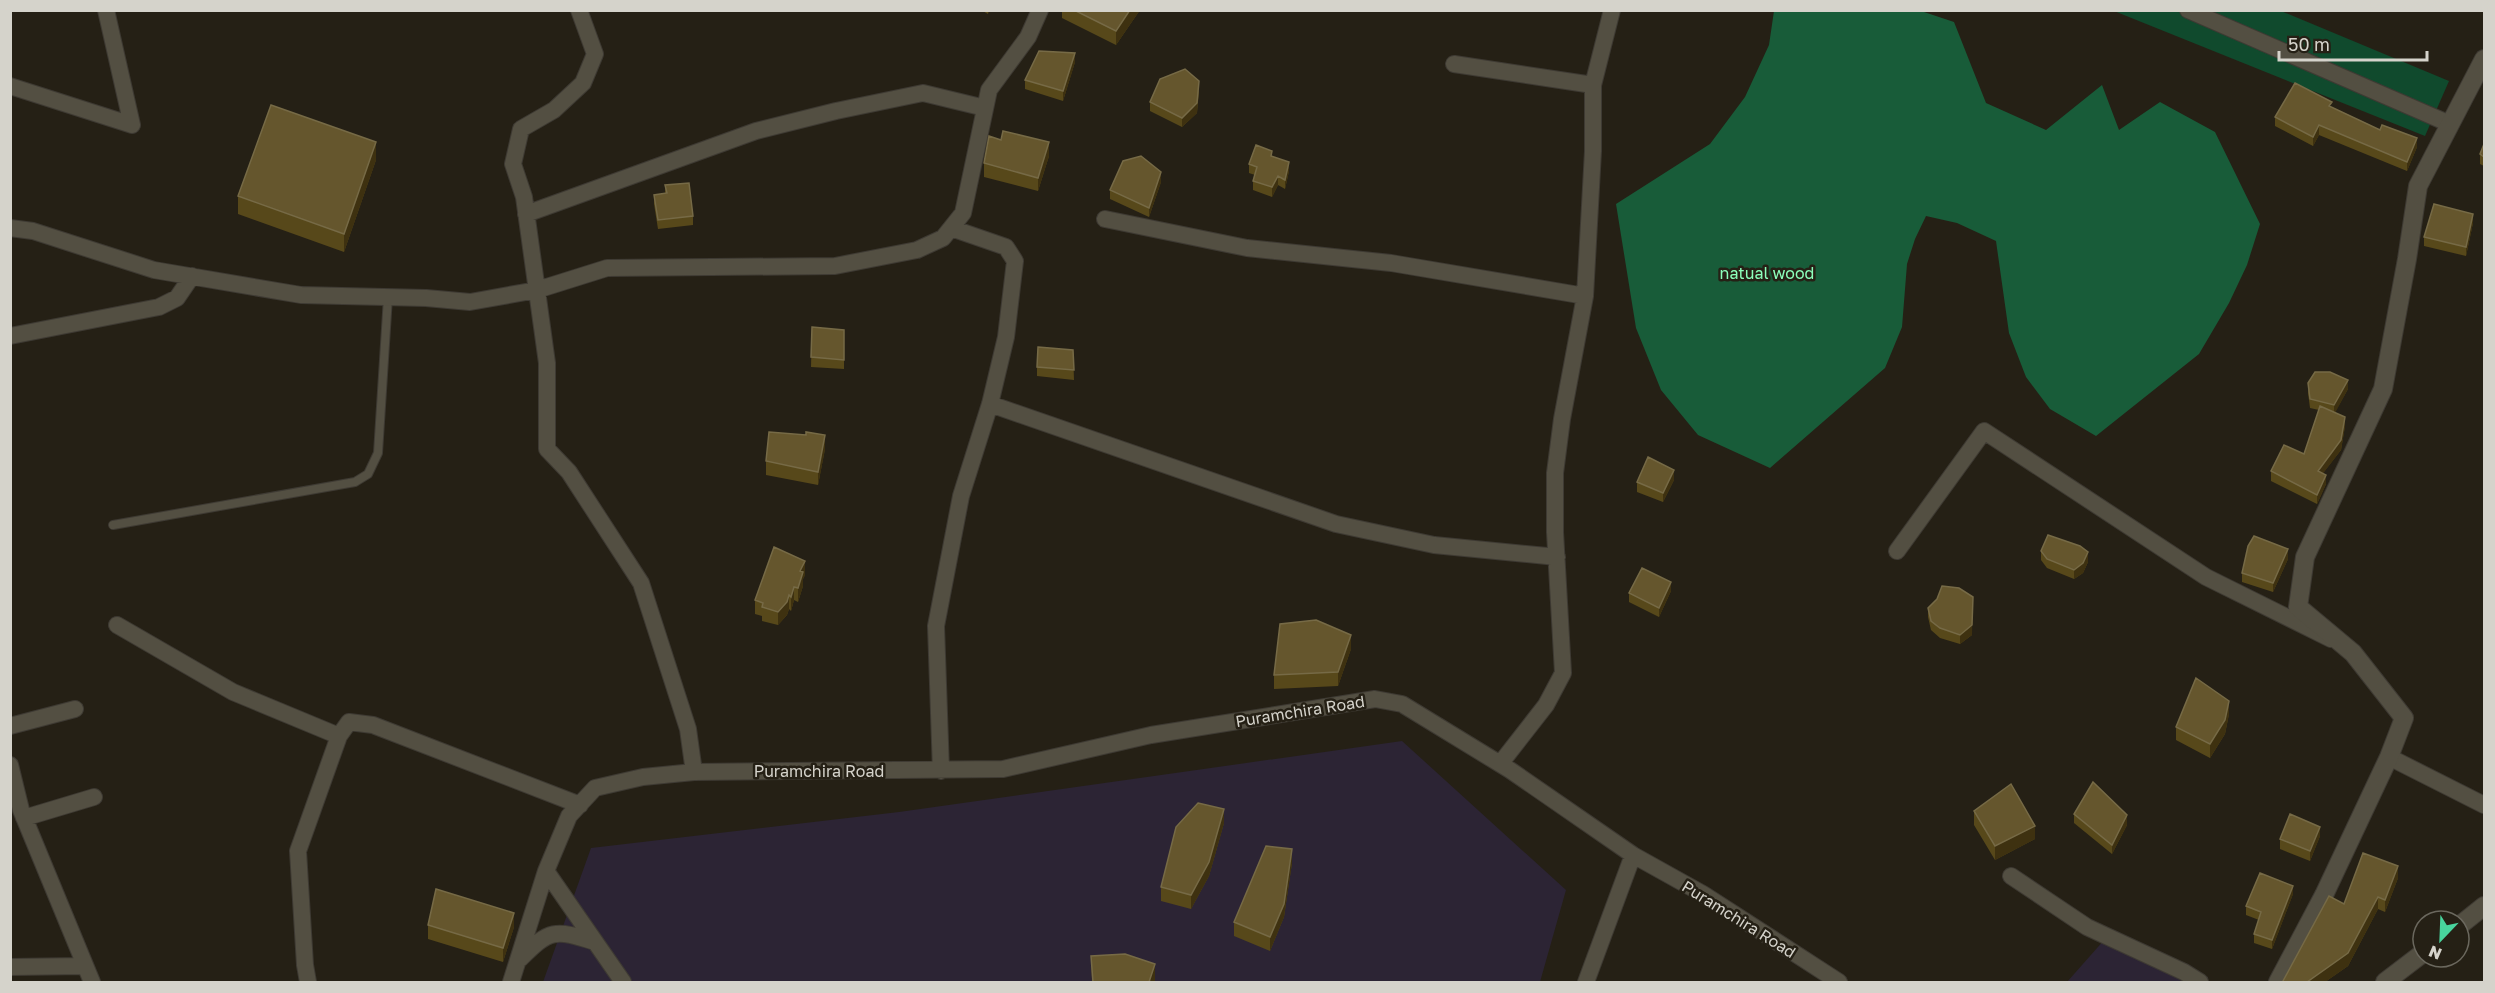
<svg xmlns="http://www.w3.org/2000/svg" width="2495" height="993" viewBox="0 0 2495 993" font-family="'Golos Text',sans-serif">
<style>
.education{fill:#2c2434}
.green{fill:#104a2d}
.forest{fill:#185c39}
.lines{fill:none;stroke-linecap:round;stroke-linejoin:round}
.lane-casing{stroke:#3e3a33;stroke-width:10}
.street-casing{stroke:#3e3a33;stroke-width:18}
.secondary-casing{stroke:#3e3a33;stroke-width:20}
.lane{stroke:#534f42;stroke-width:8}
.street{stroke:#534f42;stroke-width:16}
.secondary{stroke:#534f42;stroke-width:18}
.wall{fill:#57481a}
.shaded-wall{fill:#3e3110}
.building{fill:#65562d;stroke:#766a46;stroke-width:1.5}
.labels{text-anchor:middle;stroke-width:5;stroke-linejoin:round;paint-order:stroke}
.park-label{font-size:16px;fill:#8cffbb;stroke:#252015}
.street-label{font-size:16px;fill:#d5d3cb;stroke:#252015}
</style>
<rect width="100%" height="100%" fill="#252015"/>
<path class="education" d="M1402,741L1566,890L1540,982H543L591,848L899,812Z
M2113,930L2183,982H2067Z"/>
<path class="green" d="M2114,11H2281L2449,81L2425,136Z"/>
<path class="forest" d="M1918,10L1954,22L1986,103L2046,130L2102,85L2119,130L2160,102L2215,132L2260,224L2247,265L2229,303L2199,354L2096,436L2050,409L2026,377L2009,333L1996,241L1957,223L1926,216L1915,239L1907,264L1902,327L1885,368L1770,468L1698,435L1661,390L1636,328L1616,204L1710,144L1745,97L1769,45L1774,11Z"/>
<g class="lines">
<g class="lane-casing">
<path id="lane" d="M113,525L355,482L368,474L378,453L388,297"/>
</g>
<g class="street-casing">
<path id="street" d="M106,10L132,125
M2188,10L2450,124
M1454,64L1593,85
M10,86L132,125
M526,214L756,131L836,111L923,93L985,108
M1105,219L1247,248L1391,263L1585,296
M10,228L33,231L154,270L301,295L426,298L470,302L537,290L607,268L835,266L917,250L943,238L963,213L989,90L1028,37L1040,10
M10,336L159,307L177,298L192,276
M990,404L1336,524L1434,545L1557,557
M1897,551L1984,431L2206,577L2331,639
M117,625L233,692L339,736
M10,726L75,709
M2389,757L2484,805
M1500,764L1546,705L1563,673L1555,532V473L1562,419L1585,296L1593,151V85L1612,10
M10,765L21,810L92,982
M941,771L936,626L961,496L990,404L1006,337L1015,261L1006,247L951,228
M694,772L1003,769L1151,735L1375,699L1402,704L1510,770L1633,855L1703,894L1839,982
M24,818L94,797
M546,871L623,982
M2011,876L2087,927L2184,972L2200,982
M520,959C550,929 554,929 595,942
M10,967L84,966
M308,982L305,965L298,851L339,736L349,722L373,725L580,805
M511,982L546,871L569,816L595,788L643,777L694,772L688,729L641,583L569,472L547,449V363L524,197L513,164L521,129L554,110L583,83L595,54L579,10
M1586,982L1633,855"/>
</g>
<g class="secondary-casing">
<path id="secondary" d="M2459,926L2484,906
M2278,982L2324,895L2389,757L2404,718L2353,653L2298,607L2305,557L2383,389L2407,259L2418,186L2484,59
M2385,982L2423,953"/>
</g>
<use href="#lane" class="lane"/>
<use href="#street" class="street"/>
<use href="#secondary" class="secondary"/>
</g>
<path class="wall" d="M981,10H989L988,14Z
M1062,10H1140L1116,45L1062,18Z
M1075,62L1063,101L1025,89V80Z
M1199,91L1197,113L1182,127L1150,111V102Z
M2332,107L2417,147L2407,171L2319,135L2313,146L2275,126V117Z
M2484,144V166L2480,164V154Z
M1049,156L1038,191L984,177V163Z
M1272,156L1289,171L1285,189L1278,185L1272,197L1253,190V181L1255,175L1249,173V164Z
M376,160L344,252L238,214V196Z
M1161,182L1149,217L1110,199V190Z
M665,185L693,216V225L658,229L654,204V195L665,193Z
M2473,223L2466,256L2424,246V237Z
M812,327L844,330V369L811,367Z
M1073,350L1074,380L1037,376V367Z
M2308,383L2348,389L2335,412L2345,426L2341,450L2323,473L2326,484L2317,504L2271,481V471L2304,454L2319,410L2310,408L2308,393Z
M825,449L818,485L766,475V461Z
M1674,480L1663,502L1637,492V482Z
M2041,551L2088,562L2083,573L2074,579L2047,568L2041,560Z
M2288,559L2273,592L2242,582V573Z
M805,575L803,579V586L798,602L794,600L791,611L789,609L787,615L778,625L762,621V616L755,614V600Z
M1671,591L1659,617L1629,602V593Z
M1928,608L1972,635L1960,644L1940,638L1931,630L1928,617Z
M1351,649L1338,686L1274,689V675Z
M2229,714L2225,734L2210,758L2176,740V727Z
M1974,811L2035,839L1995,860L1974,825Z
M2074,814L2127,825L2112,854L2074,823Z
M1224,823L1209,876L1191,909L1161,901V887Z
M2320,836L2310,861L2280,849V839Z
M1292,863L1284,917L1270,951L1234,936V922Z
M2398,878L2385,912L2378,909L2348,966L2325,982H2283V981L2344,904Z
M2293,894L2272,949L2254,943V934L2259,920L2246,915V906Z
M428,925L514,927L503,962L428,939Z
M1091,956L1155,964V982H1092Z"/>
<path class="shaded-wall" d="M1130,10H1140L1116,45V31Z
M1075,53V62L1063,101V91Z
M1199,81L1197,113L1182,127V118Z
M2319,125V135L2313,146V137Z
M2417,138V147L2407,171V162Z
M376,142V160L344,252V234Z
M1049,142V156L1038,191V178Z
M1289,162V171L1285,189V180Z
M1161,172V182L1149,217V208Z
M1278,176V185L1272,197V187Z
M2473,214V223L2466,256V247Z
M2348,380V389L2334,415V405Z
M2345,417V426L2341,450L2318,480V471Z
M825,435V449L818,485V472Z
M1674,470V480L1663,502V493Z
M2326,475V484L2317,504V495Z
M2288,549V559L2273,592V583Z
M2088,552V562L2083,573L2074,579V570Z
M805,561V575L803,579V586L798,602V588L800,571Z
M1671,582V591L1659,617V608Z
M794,587V600L791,611V597Z
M789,595V609L787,615L778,625V612Z
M1973,597L1972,635L1960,644V635Z
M1351,635V649L1338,686V672Z
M2229,701V714L2225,734L2210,758V744Z
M1224,809V823L1209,876L1191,909V895Z
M2127,815V825L2112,854V845Z
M2035,826V839L1995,860V846Z
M2320,827V836L2310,861V851Z
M1292,849V863L1284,917L1270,951V937Z
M2398,866V878L2385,912V900Z
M2293,886V894L2272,949V940Z
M2378,897V909L2348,966L2325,982H2307Z
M514,913V927L503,962V948Z
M1155,964V982H1149Z"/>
<path class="building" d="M1074,10H1130L1116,31Z
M1039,51L1075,53L1063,91L1025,80Z
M1185,69L1199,81L1197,103L1182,118L1150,102L1160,79Z
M2295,83L2332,102L2329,106L2380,130L2382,125L2417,138L2407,162L2319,125L2313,137L2275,117Z
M271,105L376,142L344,234L238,196Z
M1003,131L1049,142L1038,178L984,163L989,136L1001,140Z
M2484,144V157L2480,154Z
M1256,145L1272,151L1271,156L1289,162L1285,180L1278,176L1272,187L1253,181L1257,167L1249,164Z
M1141,156L1161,172L1149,208L1110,190L1123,161Z
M689,183L693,216L658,220L654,195L667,193L665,185Z
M2434,204L2473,214L2466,247L2424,237Z
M812,327L844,330V360L811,357Z
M1038,347L1073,350L1074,370L1037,367Z
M2315,372H2330L2348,380L2334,405L2310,399L2308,383Z
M2320,406L2345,417L2341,440L2318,471L2326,475L2317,495L2271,471L2284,445L2304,454Z
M769,432L806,435V432L825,435L818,472L766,461Z
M1648,457L1674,470L1663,493L1637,482Z
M2048,535L2080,546L2088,552L2083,563L2074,570L2047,559L2041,551Z
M2254,536L2288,549L2273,583L2242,573L2248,546Z
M774,547L805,561L800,571L803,572L798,588L794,587L791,597L789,595L787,602L778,612L762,607L763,603L755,600Z
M1642,568L1671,582L1659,608L1629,593Z
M1942,586L1959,588L1973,597L1972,625L1960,635L1940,628L1931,621L1928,608L1937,599Z
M1316,620L1351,635L1338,672L1274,675L1280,624Z
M2196,678L2229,701L2225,720L2210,744L2176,727Z
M2093,782L2127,815L2112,845L2074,814Z
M2011,784L2035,826L1995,846L1974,811Z
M1198,803L1224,809L1209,862L1191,895L1161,887L1176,827Z
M2290,814L2320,827L2310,851L2280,839Z
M1266,846L1292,849L1284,904L1270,937L1234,922Z
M2363,853L2398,866L2385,900L2378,897L2348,953L2307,982H2286L2283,981L2329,896L2344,904Z
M2260,873L2293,886L2272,940L2254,934L2261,912L2246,906Z
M436,889L514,913L503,948L428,925Z
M1125,954L1155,964L1149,982H1093L1091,956Z"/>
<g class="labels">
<g class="park-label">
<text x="1767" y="279">natual wood</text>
</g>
<g class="street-label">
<text transform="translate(1300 711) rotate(-9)" y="6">Puramchira Road</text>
<text x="819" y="777">Puramchira Road</text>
<text transform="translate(1739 919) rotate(32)" y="6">Puramchira Road</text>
</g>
</g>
<rect width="2495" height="993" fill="none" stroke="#d5d3cb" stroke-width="24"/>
<g transform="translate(2441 939) rotate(203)"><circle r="28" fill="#252015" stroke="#6b685e" stroke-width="1.5"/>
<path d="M0-4.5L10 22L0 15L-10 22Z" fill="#48d49d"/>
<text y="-9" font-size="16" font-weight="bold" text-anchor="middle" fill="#d5d3cb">N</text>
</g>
<path d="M2279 51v9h148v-9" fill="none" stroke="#d5d3cb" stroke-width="3"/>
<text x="2288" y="51" font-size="18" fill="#d5d3cb" stroke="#252015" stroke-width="4.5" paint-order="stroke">50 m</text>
</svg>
